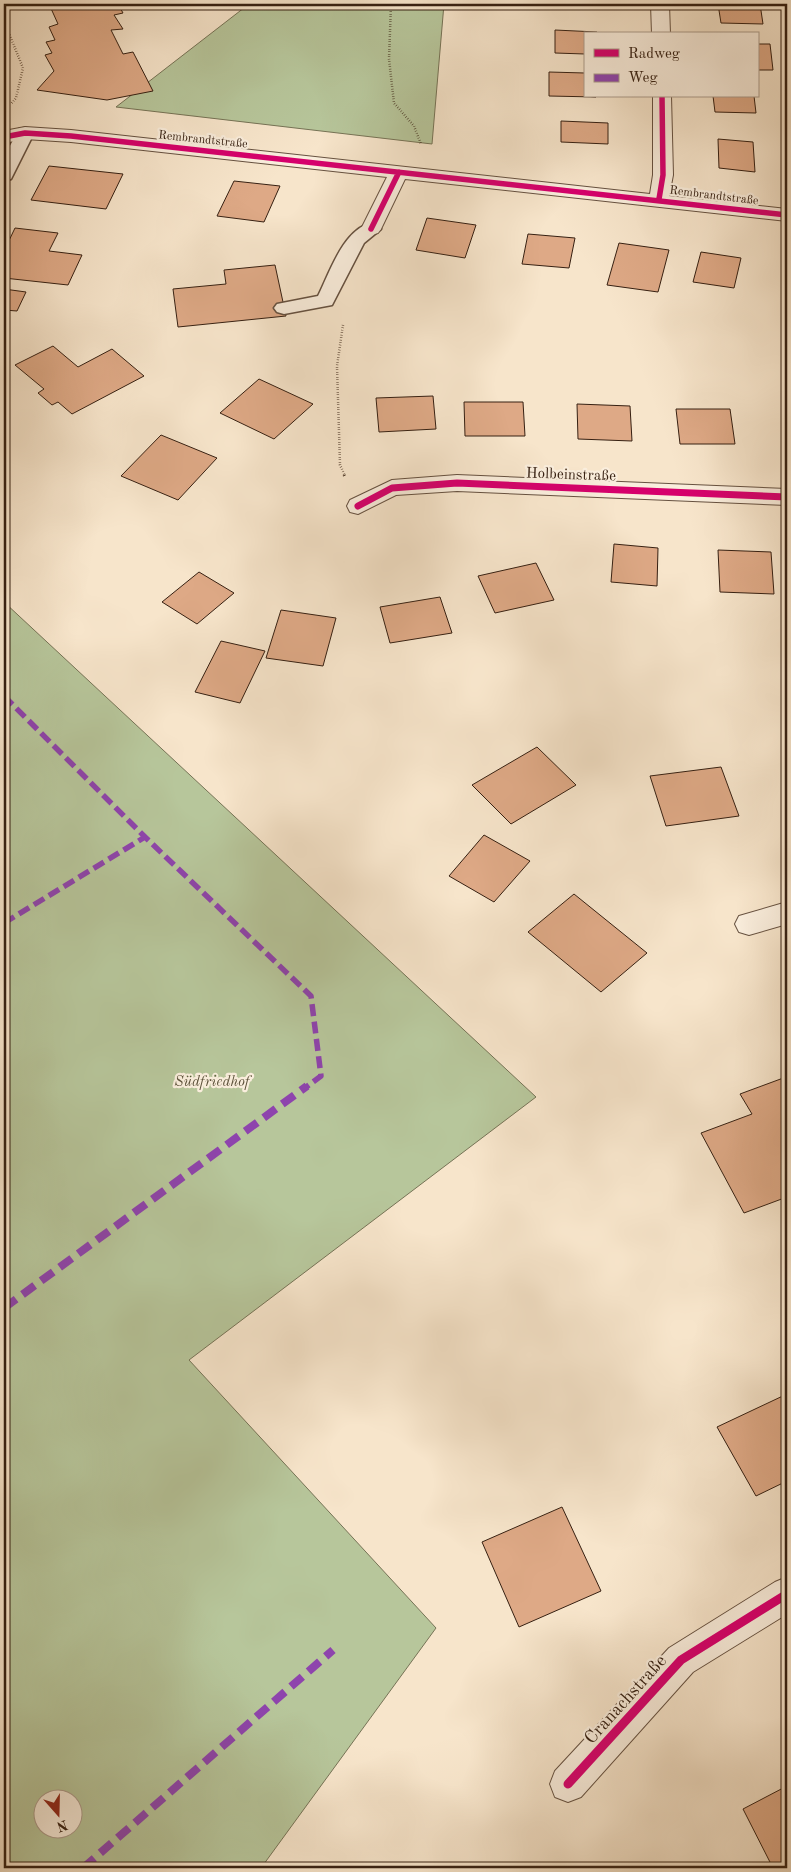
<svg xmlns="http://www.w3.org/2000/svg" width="791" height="1872" viewBox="0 0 791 1872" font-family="'Old Standard TT',serif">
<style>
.green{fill:#b7c69b;stroke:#767356;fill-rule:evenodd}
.building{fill:#dea986;stroke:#362012}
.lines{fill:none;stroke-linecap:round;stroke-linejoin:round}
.lane-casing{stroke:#665140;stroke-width:3}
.street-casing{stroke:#665140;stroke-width:2}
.path-far1{stroke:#362012;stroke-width:2.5;stroke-dasharray:0.5 2;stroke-linecap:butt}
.path{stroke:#362012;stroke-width:3;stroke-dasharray:1 2.5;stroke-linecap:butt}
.lane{fill:#faeedd;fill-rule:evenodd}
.street{fill:#faeedd;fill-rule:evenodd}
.quiet-far1{stroke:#8e44ad;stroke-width:5.5;stroke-dasharray:12 5.5;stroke-linecap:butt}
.quiet{stroke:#8e44ad;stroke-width:8;stroke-dasharray:15 8;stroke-linecap:butt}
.cycleway-far2-casing{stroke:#faeedd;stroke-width:8}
.cycleway-far1-casing{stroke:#faeedd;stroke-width:10}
.cycleway-casing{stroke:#faeedd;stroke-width:12}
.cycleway-far2{stroke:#d6006c;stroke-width:5.5}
.cycleway-far1{stroke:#d6006c;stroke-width:7}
.cycleway{stroke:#d6006c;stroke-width:9}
.labels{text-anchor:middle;stroke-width:4.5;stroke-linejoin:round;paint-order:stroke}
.far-street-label{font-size:12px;fill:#362012;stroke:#faeedd}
.street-label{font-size:15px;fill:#362012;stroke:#faeedd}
.park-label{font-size:15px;font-style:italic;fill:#5d523b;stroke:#faeedd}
.near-street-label{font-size:18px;fill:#362012;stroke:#faeedd}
</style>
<rect width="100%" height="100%" fill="#f7e5cb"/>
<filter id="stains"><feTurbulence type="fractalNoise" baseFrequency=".004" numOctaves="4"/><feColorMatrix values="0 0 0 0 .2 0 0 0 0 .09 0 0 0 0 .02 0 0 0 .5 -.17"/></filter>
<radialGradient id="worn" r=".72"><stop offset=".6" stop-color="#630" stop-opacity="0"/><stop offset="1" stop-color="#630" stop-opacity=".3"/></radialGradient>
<path class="green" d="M249,4H444L432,144L116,107Z
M4,602L536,1097L189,1360L436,1628L261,1868H4ZM42,1800H72V1830H42Z"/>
<path class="building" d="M49,4H118L123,13L114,15L123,29L111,30L123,54L133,52L153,91L107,100L37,90L54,71L45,55L52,53L46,42L55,40L49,27L58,24Z
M547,4H591V9L547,7Z
M718,4H760L763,24L721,23Z
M555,30L597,32V34H585V54L555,53Z
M757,44H770L773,70H757Z
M549,72L585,73V96L596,97L549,96Z
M713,96H754L756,113L715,112Z
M561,121L608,123V144L561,142Z
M718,139L753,142L755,172L719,168Z
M49,166L123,174L106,209L31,200Z
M234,181L280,186L264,222L217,216Z
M427,218L476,225L465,258L416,250Z
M15,228L58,233L49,251L82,255L68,285L4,278V251Z
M528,234L575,238L569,268L522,264Z
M619,243L669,250L658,292L607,285Z
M701,252L741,258L734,288L693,282Z
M275,265L286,316L178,327L173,289L226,284L224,270Z
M4,289L26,292L17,311L4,310Z
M53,346L78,367L112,349L144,376L72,414L58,402L52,405L38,393L44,389L15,365Z
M259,379L313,404L274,439L220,413Z
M433,396L436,429L379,432L376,398Z
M464,402H523L525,436H465Z
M577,404L630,406L632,441L578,439Z
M676,409H730L735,444H680Z
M161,435L217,458L178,500L121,476Z
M614,544L658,548L657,586L611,582Z
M718,550L771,552L774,594L720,592Z
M536,563L554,600L495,613L478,576Z
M199,572L234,593L197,624L162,602Z
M440,597L452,633L390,643L380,607Z
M281,610L336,618L323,666L266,658Z
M221,641L265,651L240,703L195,692Z
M537,747L576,785L511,824L472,785Z
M721,767L739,816L666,826L650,776Z
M484,835L530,861L494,902L449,876Z
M574,894L647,953L601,992L528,932Z
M786,1077L787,1197L744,1213L701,1133L752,1114L740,1094Z
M787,1394V1481L756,1496L717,1427Z
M562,1507L601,1591L519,1627L482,1542Z
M787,1786V1868H773L743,1809Z"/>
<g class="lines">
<g class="lane-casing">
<path id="lane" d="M25,128L31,129L34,133L11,179L4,181V157L19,129Z
M371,223L378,225L381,229L364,243L332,305L284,314L277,312L274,308L277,304L318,296C330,272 343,230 371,223Z"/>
</g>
<g class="street-casing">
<path id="street" d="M651,4H669L670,34H652Z
M653,96H671L673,175L669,196L787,209V221L405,179L381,229L378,233L371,235L364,233L361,229L387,177L71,142L25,139L4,143V131L25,127L71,130L650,194L653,175Z
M457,475L787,489V505L457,491L396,495L358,514L350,512L347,506L350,500L392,480Z
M787,902V924L749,935L739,932L735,924L739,916Z
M787,1577V1614L693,1672L581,1797L568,1802L555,1797L550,1784L555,1771L669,1648L775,1582Z"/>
</g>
<path class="path-far1" d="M391,4L389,59L394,103L414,126L421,144
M4,21L23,68L16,98L11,104
M343,325L337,366L340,465L345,476"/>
<path class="path" d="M344,475L345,477"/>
<use href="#lane" class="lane"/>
<use href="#street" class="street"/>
<path class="quiet-far1" d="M4,696L145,837L311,996L321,1076L305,1088
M4,923L145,837"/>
<path class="quiet" d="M4,1308L307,1086
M83,1868L333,1650"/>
<g class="cycleway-far2-casing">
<path id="cycleway-far2" d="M4,137L25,133L71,136L787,215
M659,199L663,175L662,96
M371,229L399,172"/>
</g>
<g class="cycleway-far1-casing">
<path id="cycleway-far1" d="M358,506L392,488L457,483L787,497"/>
</g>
<g class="cycleway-casing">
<path id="cycleway" d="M568,1784L681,1660L787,1594"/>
</g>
<use href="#cycleway-far2" class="cycleway-far2"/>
<use href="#cycleway-far1" class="cycleway-far1"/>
<use href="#cycleway" class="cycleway"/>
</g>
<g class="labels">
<g class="far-street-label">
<text transform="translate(203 139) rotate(6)" y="4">Rembrandtstraße</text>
<text transform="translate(714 195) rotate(7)" y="4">Rembrandtstraße</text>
</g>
<g class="street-label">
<text transform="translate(571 474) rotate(2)" y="5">Holbeinstraße</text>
</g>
<g class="park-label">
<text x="212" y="1086">Südfriedhof</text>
</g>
<g class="near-street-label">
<text transform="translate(625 1699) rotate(-48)" y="6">Cranachstraße</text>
</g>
</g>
<rect width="791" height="1872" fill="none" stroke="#f7e5cb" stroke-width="20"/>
<rect x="5" y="5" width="781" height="1862" fill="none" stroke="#362012" stroke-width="2.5"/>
<rect x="10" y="10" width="771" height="1852" fill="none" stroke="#362012"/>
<rect x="584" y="32" width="175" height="65" fill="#faeedd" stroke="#ac9c8c"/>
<rect x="594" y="49" width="25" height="8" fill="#d6006c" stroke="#ac9c8c"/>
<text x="628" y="58" font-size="15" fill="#362012">Radweg</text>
<rect x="594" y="74" width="25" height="8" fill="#8e44ad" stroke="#ac9c8c"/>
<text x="628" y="82" font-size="15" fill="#362012">Weg</text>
<g transform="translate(58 1814) rotate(160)"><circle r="24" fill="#faeedd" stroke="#ac9c8c"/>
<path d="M0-4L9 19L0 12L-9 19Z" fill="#8f2418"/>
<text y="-8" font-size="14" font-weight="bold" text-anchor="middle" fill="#362012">N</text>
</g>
<rect width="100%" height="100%" filter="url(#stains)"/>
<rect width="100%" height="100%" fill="url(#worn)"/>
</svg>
